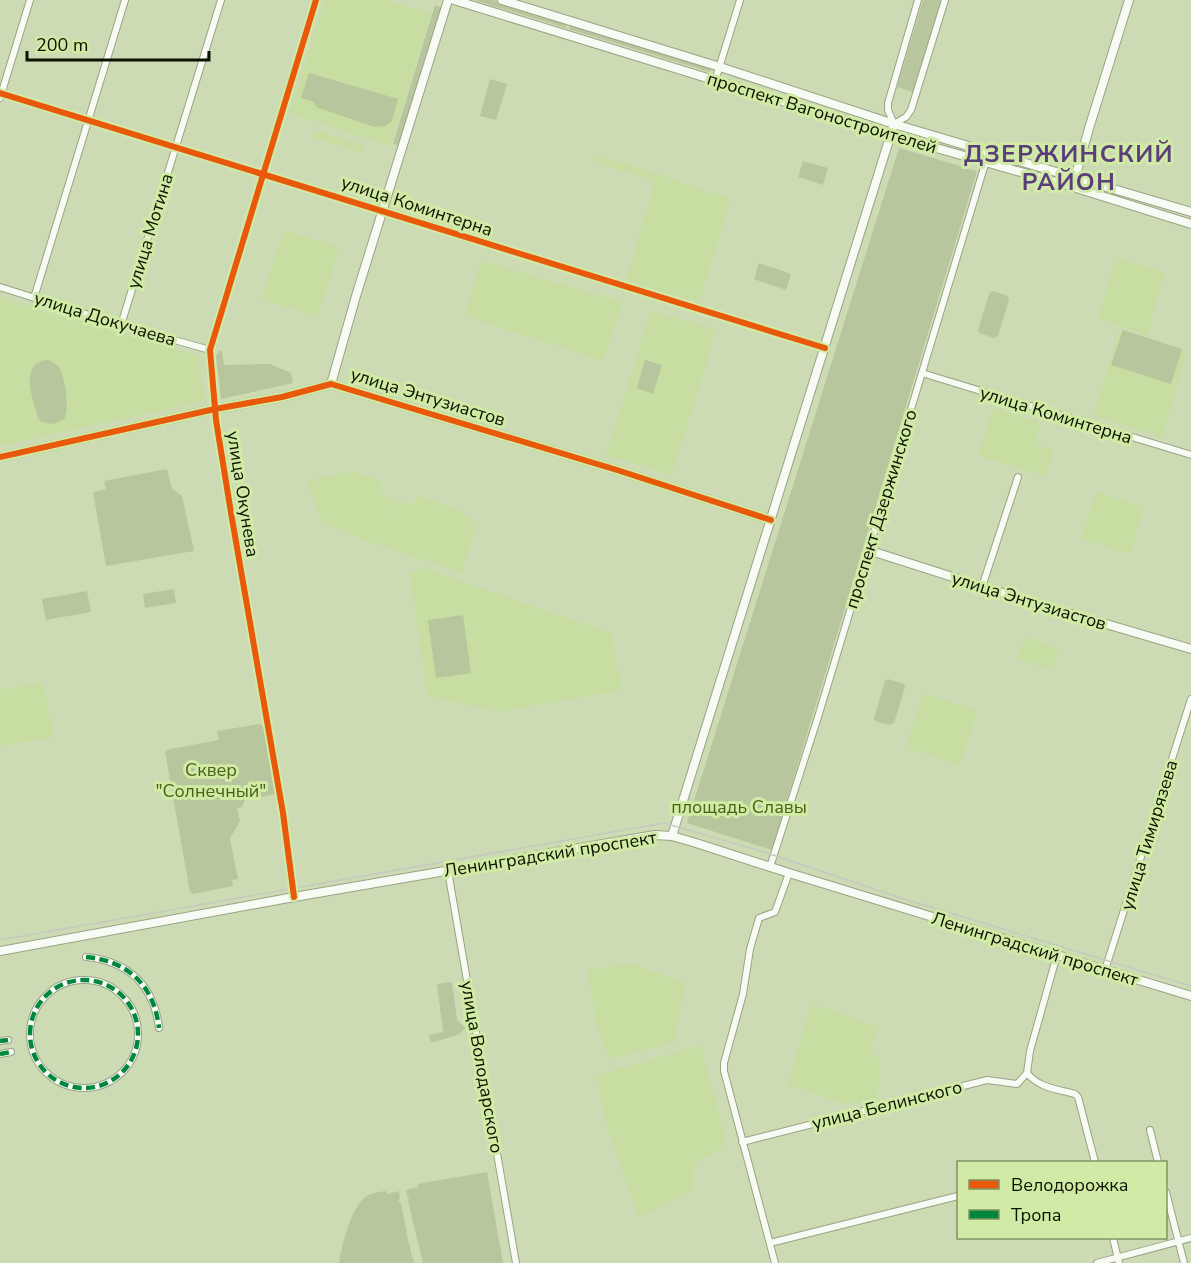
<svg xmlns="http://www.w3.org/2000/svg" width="1191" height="1263" viewBox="0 0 1191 1263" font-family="'Nunito Sans',sans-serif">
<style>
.built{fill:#c8dda2}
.green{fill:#b7c69d}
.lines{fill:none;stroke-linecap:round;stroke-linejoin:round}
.street-casing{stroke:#98a385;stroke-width:8}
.secondary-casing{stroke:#98a385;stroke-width:10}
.street{stroke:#f8faf4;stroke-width:6}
.secondary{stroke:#f8faf4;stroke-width:8}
.tram{stroke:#c5c9be;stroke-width:1.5}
.quiet{stroke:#00873e;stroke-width:4.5;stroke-dasharray:9 4.5;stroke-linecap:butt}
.cycleway-casing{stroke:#d1eaa5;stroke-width:10}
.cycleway{stroke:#e8590c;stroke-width:6}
.labels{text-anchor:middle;stroke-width:6;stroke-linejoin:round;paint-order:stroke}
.street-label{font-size:18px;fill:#0c1300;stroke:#d1eaa5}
.park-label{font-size:18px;fill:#4b6115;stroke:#d1eaa5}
.district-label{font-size:24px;font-weight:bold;letter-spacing:1.5px;fill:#5a3e7a;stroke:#d1eaa5}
</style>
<rect width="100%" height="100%" fill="#cddbb4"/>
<path class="built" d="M325,0H387L431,14L390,146L290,113Z
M315,130L365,146L363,153L313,138Z
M595,155L669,177L667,184L659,183L668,185L670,179L731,199L699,303L626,280L655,181L593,162Z
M284,230L339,247L318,316L261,300Z
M1116,258L1165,272L1147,335L1098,319Z
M481,261L623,302L603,361L467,317L465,314Z
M0,296L42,311L199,356L204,401L0,446Z
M651,311L715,329L704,373L671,475L606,455L638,353L667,361L638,352Z
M1120,329L1187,351L1162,437L1093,416Z
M993,408L1040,423L1035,444L1053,450L1046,476L978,456Z
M352,471L381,481L382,495L396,499L389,525L397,500L414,505L417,495L458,509L476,525L462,573L384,547L323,524L307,481Z
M1096,492L1144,507L1130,554L1081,539Z
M420,567L611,633L622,690L500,712L427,696L410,574Z
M1025,637L1059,648L1052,670L1017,659Z
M43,682L54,737L0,746V690Z
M923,693L978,711L960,765L906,748Z
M630,963L685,983L674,1043L609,1059L597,1027L587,970Z
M812,1004L878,1027L871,1049L881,1062L877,1099L846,1104L787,1085Z
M700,1045L726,1138L723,1140L724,1148L700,1159L693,1170L694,1189L639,1218L608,1129L596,1076Z"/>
<path class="green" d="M474,0H493L567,23L566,28Z
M923,0H941L913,92L897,87Z
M435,5L441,7L399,145L393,144Z
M571,24L711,66L710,72L569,29Z
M309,73L398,99L392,121L385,126L374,127L316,107L314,102L301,98Z
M490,79L507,84L496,120L480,116Z
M899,148L977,171L772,850L687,823Z
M803,161L828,168L823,185L798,177Z
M759,263L791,274L786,290L754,279Z
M992,291L1008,296L1009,300L998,336L994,338L979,333L978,330L989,294Z
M1123,330L1182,349L1171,384L1111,365Z
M220,350L222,352L224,365L270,364L291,373L293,383L221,399L216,356Z
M48,360C53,362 57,364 60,369C65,379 70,409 64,419L54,424L41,422L38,417C32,398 19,362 48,360Z
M645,360L662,365L653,394L637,388Z
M167,469L172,489L182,496L194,551L106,566L93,492L106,489L104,481Z
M174,589L176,603L145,608L143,594Z
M87,591L91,612L46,620L42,599Z
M463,615L471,673L436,678L428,620Z
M888,679L904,684L905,687L894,723L889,725L875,721L874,718L885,681Z
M259,724L264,726L276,794L245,800L242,807L237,808L240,821L230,839L238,879L232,880L233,886L193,894L190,892L165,752L170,749L219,740L217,731Z
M452,982L457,1020L465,1028L460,1034L431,1043L429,1035L443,1032L437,984Z
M487,1172L503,1263H423L408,1201L409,1197H407L406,1190L418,1187V1184Z
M386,1191L387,1194L399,1191L400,1199L398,1200L401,1203L409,1245H410L411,1253L414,1261L413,1263H339C342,1245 351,1206 367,1196C372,1192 380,1192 386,1191Z"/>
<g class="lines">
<g class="street-casing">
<path id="street" d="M918,0L888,103V110L894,124L906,117L911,110L945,0
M715,81L740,0
M0,93L825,348
M0,98L30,0
M0,287L121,325L210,350
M34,298L125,0
M121,325L221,0
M922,373L1191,455
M982,587L1018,477
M770,867L818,717L989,151
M448,871L516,1263
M294,897L283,813L231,513L216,420L210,350L316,0
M1057,955L1030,1051L1027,1073C1039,1088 1057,1089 1075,1094L1078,1097L1095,1162
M86,957C128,961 154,985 159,1028
M1105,970L1191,699
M30 1034a54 54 0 1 1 108 0a54 54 0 1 1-108 0Z
M0,1041L8,1040
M0,1054L11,1052
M1150,1130L1158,1162
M742,1142L987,1080L1017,1084L1027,1073
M1166,1192L1184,1263
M1113,1238L1119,1263
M770,1243L958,1196
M775,1263L724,1071V1063L743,994L750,949L759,918L775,912L789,873
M1097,1263L1191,1238"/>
</g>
<g class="secondary-casing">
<path id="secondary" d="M454,0L905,139L1073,187L1191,224
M502,0L720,67L894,124L1191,212
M1074,181L1090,125L1129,0
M331,384L356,296L448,0
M0,457L215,409L282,397L331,384L617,470L771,520
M868,550L1031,602L1191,649
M672,836L894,124
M0,951L294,897L655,835L672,836L696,843L789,873L1191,996"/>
</g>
<use href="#street" class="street"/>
<use href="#secondary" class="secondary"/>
<path class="tram" d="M0,940L664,823L764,852L904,899L1191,986"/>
<path class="quiet" d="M86,957C128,961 154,985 159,1028
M30 1034a54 54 0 1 1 108 0a54 54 0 1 1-108 0Z
M0,1041L8,1040
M0,1054L11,1052"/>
<g class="cycleway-casing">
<path id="cycleway" d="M0,93L825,348
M0,457L215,409L282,397L331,384L617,470L771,520
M294,897L283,813L231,513L216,420L210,350L316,0"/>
</g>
<use href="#cycleway" class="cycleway"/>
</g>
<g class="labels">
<g class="street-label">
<text transform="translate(822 113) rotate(17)" y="6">проспект Вагоностроителей</text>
<text transform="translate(417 206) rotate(18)" y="6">улица Коминтерна</text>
<text transform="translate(150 231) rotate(-73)" y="6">улица Мотина</text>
<text transform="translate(105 319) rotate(17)" y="6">улица Докучаева</text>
<text transform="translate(428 397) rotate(17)" y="6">улица Энтузиастов</text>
<text transform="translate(1056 415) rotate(17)" y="6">улица Коминтерна</text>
<text transform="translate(243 494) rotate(81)" y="6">улица Окунева</text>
<text transform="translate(881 509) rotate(-73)" y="6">проспект Дзержинского</text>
<text transform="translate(1029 601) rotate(17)" y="6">улица Энтузиастов</text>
<text transform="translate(1149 835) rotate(-73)" y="6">улица Тимирязева</text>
<text transform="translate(550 854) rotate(-9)" y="6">Ленинградский проспект</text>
<text transform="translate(1035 949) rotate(17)" y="6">Ленинградский проспект</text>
<text transform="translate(482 1067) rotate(80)" y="6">улица Володарского</text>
<text transform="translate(887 1105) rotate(-14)" y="6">улица Белинского</text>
</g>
<g class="park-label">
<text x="211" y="776">Сквер<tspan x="211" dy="21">"Солнечный"</tspan></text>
<text x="739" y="813">площадь Славы</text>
</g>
<g class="district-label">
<text x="1069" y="162">ДЗЕРЖИНСКИЙ<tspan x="1069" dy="28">РАЙОН</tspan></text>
</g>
</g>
<rect x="957" y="1161" width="210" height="78" fill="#d1eaa5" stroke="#829463" stroke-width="1.5"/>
<rect x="969" y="1180" width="30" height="9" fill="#e8590c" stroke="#829463" stroke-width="1.5"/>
<text x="1011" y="1191" font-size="18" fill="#0c1300">Велодорожка</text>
<rect x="969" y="1210" width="30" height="9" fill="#00873e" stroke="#829463" stroke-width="1.5"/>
<text x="1011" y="1221" font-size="18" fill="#0c1300">Тропа</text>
<path d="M27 51v9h182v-9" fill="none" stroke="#0c1300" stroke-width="3"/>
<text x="36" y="51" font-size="18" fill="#0c1300" stroke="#d1eaa5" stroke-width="4.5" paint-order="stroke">200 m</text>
</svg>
